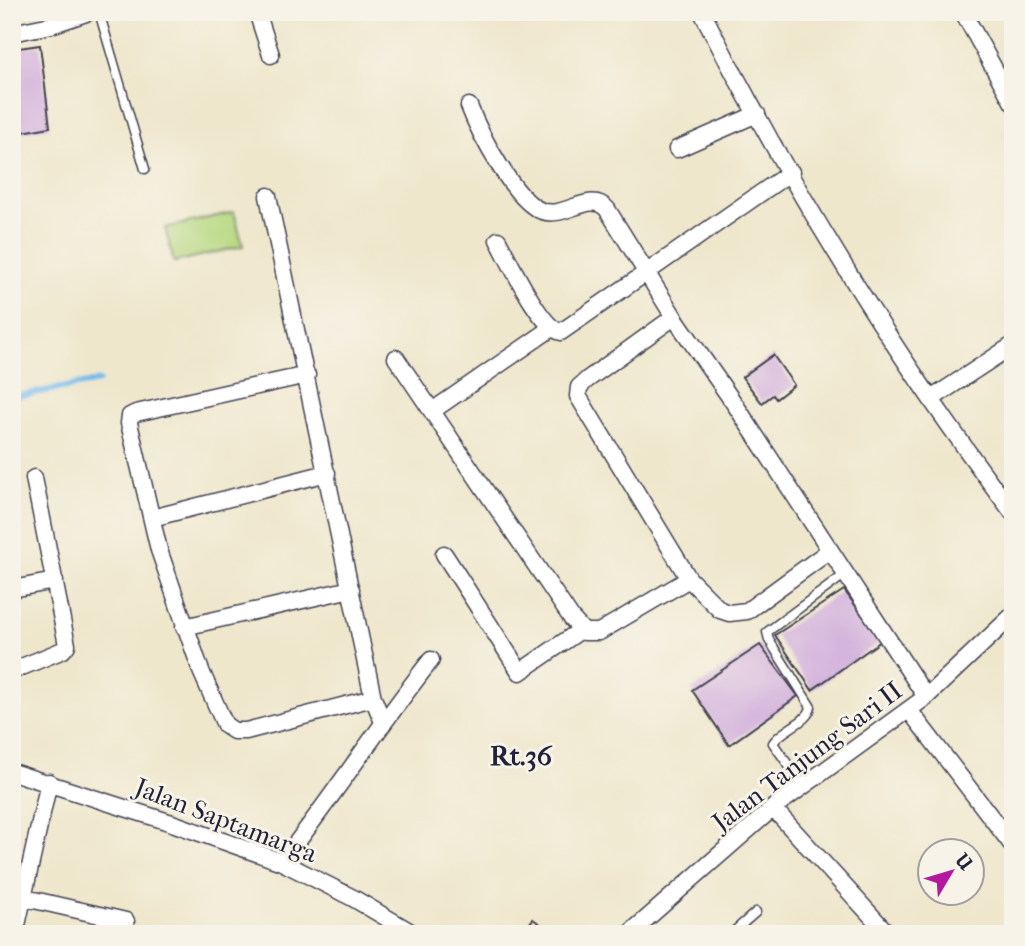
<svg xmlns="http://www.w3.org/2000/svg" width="1025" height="946" viewBox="0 0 1025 946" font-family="'IM FELL French Canon',serif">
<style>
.pitch{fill:#b6d880;stroke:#6c7d5e;stroke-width:2}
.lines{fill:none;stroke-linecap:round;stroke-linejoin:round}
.stream{stroke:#76bced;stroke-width:6}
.building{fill:#d1aedc}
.service-casing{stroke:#414051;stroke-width:11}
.minor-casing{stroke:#414051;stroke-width:19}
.service{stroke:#fff;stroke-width:8}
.minor{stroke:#fff;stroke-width:16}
.labels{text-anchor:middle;stroke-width:6;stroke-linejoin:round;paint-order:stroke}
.street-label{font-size:26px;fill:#22223b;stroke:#f7f3e8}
.neighbourhood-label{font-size:28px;font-weight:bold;fill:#22223b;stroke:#f7f3e8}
</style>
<rect width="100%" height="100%" fill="#f7f3e8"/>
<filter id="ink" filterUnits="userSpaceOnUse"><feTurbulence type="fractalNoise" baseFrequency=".0143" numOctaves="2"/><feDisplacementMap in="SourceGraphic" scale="14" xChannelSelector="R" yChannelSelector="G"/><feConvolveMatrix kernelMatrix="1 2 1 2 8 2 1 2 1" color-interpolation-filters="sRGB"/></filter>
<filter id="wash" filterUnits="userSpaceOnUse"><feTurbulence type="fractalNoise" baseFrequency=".00686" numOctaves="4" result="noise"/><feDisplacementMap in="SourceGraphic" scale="28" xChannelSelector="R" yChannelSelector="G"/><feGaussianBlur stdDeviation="1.57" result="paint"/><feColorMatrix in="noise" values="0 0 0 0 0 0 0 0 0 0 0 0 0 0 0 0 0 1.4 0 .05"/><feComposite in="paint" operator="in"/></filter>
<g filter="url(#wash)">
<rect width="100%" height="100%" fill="#efe7cc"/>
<path class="pitch" d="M234,212L243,246L174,262L165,228Z"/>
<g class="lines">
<path class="stream" d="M12,397L99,381"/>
</g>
<g id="blocks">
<path class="building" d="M40,45L50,127L12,134V49Z
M773,355L794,385L776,399L773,395L762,403L742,377Z
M844,590L881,641L812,690L775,635Z
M760,645L798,696L729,745L692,690Z
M533,919L554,934H522Z"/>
</g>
</g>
<g filter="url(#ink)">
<use href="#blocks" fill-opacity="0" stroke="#414051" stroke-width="2"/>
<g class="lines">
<g class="service-casing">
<path id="service" d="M99,12L145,169
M803,786L773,743C781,729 808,723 811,707L769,640L767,632L844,575
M731,934L756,912"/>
</g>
<g class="minor-casing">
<path id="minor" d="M257,12L271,55
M702,12C791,187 895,357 1013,513
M963,12L1013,103
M12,33L51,25L89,12
M469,106C479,132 515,202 542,211C566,219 590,190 607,209L674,317L736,406L926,697
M677,149L757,114
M268,196L373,698L383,722
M498,240C509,260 540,328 561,332L791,172
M674,317L588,379L579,387L578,396L689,579L720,610L729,613L747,611L829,551
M396,358L572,619L584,632H599L689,579
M307,375L136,413L130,416L129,423L159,550L201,671L225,725L234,731H246L373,698
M931,399L1010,347
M432,411L552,328
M152,518L327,473
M444,554L520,672L581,630
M12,589L55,581
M184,627L351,589
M12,671L63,650L67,645L34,478
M909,710L1013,846
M12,772L172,823L282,862L353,898L414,934
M773,808L888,934
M282,862C333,796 379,726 431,660
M12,895L126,921
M15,934L49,782
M629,934L773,808L926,697L1013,615"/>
</g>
<use href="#service" class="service"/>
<use href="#minor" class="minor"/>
</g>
</g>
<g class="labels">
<g class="street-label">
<text transform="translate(807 756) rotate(-37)" y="9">Jalan Tanjung Sari II</text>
<text transform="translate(226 820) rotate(21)" y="9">Jalan Saptamarga</text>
</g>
<g class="neighbourhood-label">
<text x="521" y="765">Rt.36</text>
</g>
</g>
<rect width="1025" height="946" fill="none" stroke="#f7f3e8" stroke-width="42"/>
<g transform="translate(951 872) rotate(52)"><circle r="33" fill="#f7f3e8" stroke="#a29fa3" stroke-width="2"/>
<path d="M0-5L12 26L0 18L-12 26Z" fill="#b5179e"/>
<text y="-10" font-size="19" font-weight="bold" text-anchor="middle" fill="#22223b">U</text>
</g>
</svg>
